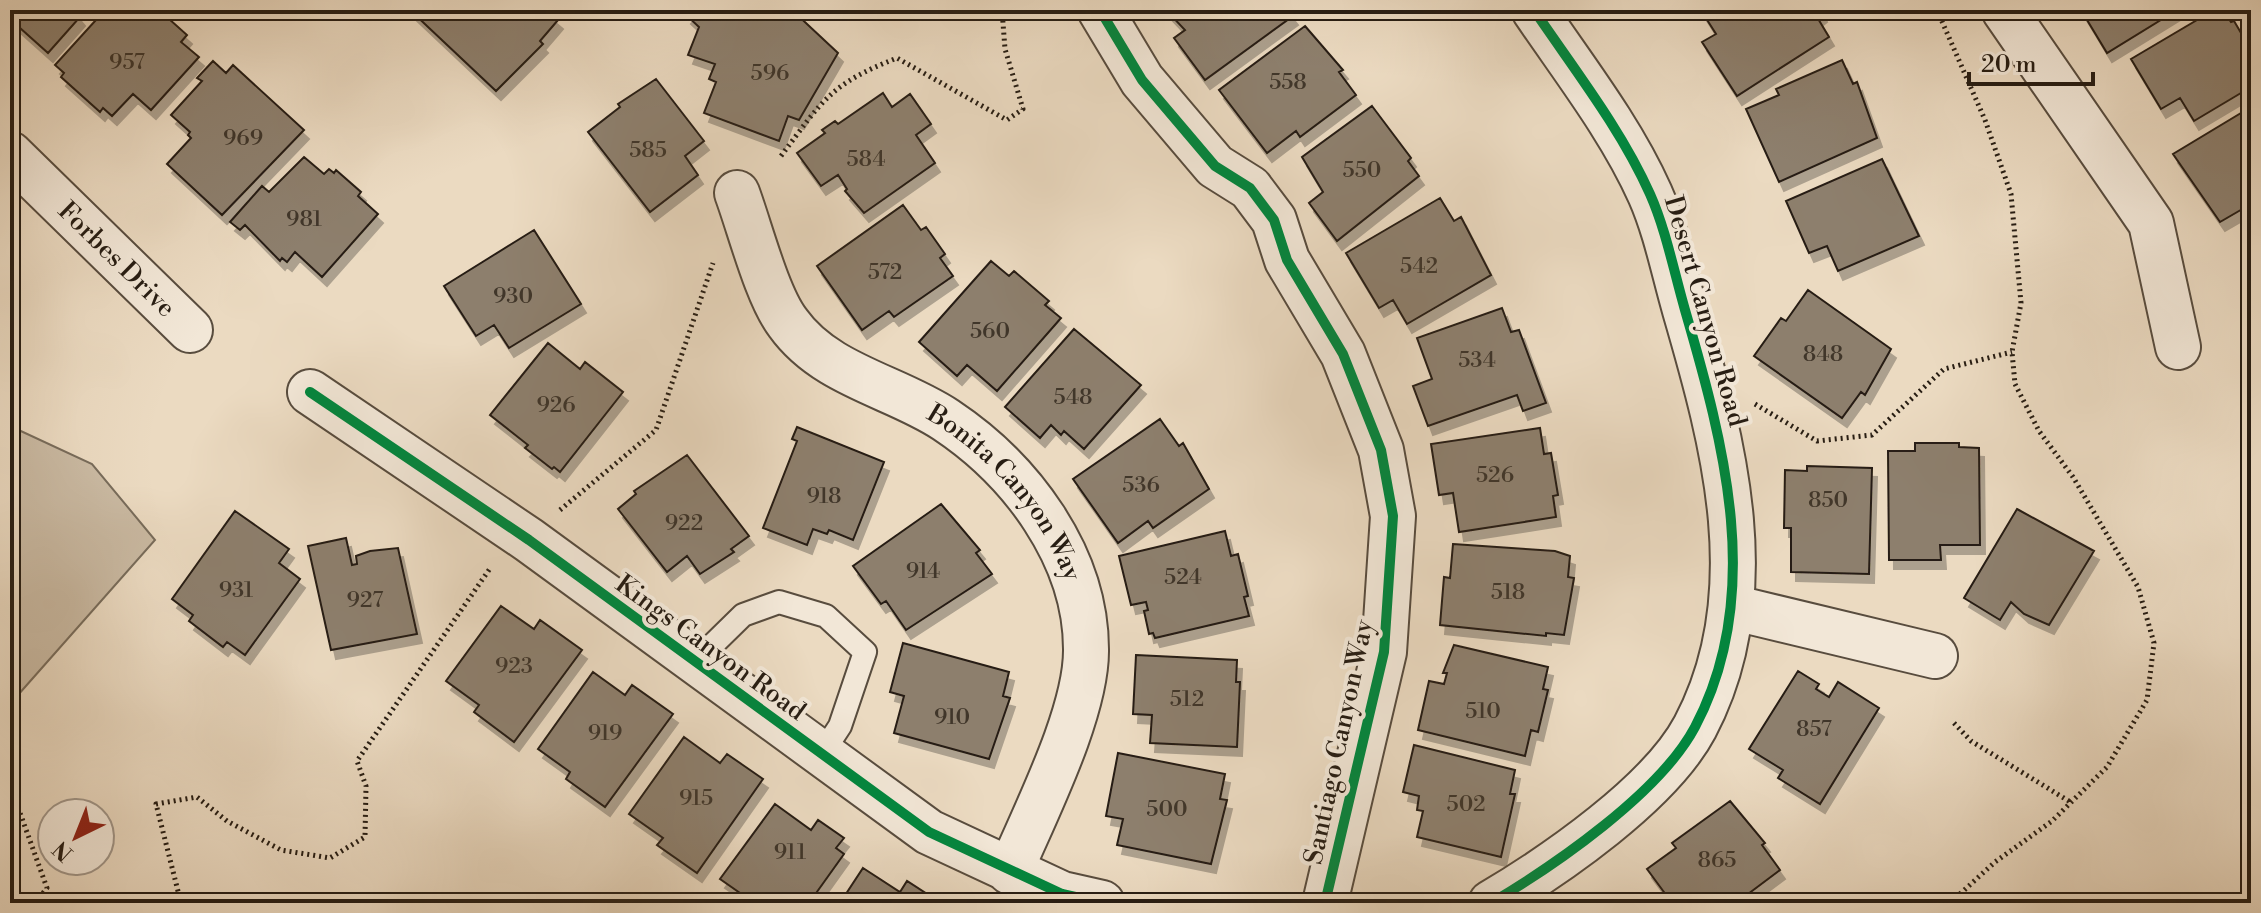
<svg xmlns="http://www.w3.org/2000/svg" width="2261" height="913" viewBox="0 0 2261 913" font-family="'Libre Bodoni',serif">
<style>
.green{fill:#cabaa3;stroke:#786c5b;stroke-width:2}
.building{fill:#8d7f6d;stroke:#271d13;stroke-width:2;filter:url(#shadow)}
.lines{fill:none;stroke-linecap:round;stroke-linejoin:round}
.lane-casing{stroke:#584c3e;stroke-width:26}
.street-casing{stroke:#584c3e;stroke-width:48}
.path{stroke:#271d13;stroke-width:5;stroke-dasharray:2 4;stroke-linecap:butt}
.lane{stroke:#f2e7d7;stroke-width:22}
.street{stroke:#f2e7d7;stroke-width:44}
.cycleway-casing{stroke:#f2e7d7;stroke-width:15}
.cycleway{stroke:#00873e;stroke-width:10}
.labels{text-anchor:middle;stroke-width:8;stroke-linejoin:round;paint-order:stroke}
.number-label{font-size:22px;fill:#40362a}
.street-label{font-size:26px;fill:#271d13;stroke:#f2e7d7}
</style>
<defs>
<filter id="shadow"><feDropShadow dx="5" dy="9" stdDeviation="0" flood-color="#0004"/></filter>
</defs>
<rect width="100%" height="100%" fill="#ebdac1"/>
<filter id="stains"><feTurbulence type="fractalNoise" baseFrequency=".0025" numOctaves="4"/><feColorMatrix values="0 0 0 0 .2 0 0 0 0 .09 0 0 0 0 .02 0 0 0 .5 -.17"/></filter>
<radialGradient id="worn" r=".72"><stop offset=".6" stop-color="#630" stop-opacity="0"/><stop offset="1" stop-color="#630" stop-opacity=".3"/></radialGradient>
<path class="green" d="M10,426L92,464L155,540L10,704Z"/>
<path class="building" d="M10,10H74L80,17L48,53L10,19Z
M105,10H159L187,35L181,42L199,57L151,110L133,94L112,116L103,108L100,112L61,77L64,73L55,65Z
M410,10H546L558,20L540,41L543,44L496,91Z
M691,10H792L838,53L799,120L788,116L779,141L704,113L716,82L709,79L715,64L688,55L699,27L686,15Z
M1166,10H1288L1293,16L1205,80L1174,38L1185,30Z
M1704,10H1820L1822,13L1817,17L1829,37L1737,96L1702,42L1716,34L1702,12Z
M2081,10H2177L2107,53Z
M2214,10H2223L2231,22L2234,21L2251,50V87L2194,121L2180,98L2161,109L2131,59Z
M1305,26L1343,70L1339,72L1356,95L1300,137L1296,131L1267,153L1219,90Z
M1842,60L1853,84L1857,82L1877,138L1779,182L1746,109L1779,95L1776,89Z
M213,61L226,73L233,65L304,130L222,215L167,164L191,138L188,135L190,132L171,115L202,81L197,78Z
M656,79L704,141L685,156L698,175L650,212L588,132L620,107L618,104Z
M883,93L892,107L910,94L931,124L916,135L935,163L864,213L845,191L847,189L838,175L821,186L797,153L825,133L822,130L835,121L838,124Z
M1372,106L1411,158L1408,161L1419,176L1337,241L1309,203L1323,192L1302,157Z
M2251,107V204L2220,222L2173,154Z
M304,157L324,174L329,169L334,173L336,170L361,192L358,196L378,214L322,277L295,252L287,262L282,258L280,261L245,225L240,230L230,222L262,186L269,192Z
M1882,159L1919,236L1838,271L1827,246L1809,253L1786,201Z
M1440,198L1454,221L1461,217L1491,275L1407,324L1393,300L1379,308L1346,253Z
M903,205L921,230L926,227L945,254L940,258L953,276L894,317L889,311L862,330L817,266Z
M534,230L581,304L509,348L494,325L476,336L444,286Z
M991,261L1009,276L1014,271L1049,301L1045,305L1061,318L997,391L967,365L957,376L919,342Z
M1808,290L1891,349L1865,395L1861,392L1842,418L1754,356L1781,318L1786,321Z
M1502,308L1511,332L1519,330L1546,403L1523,411L1517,395L1428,426L1413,386L1432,379L1417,338Z
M1074,329L1141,385L1084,449L1064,431L1061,435L1051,425L1040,438L1005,407Z
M548,343L580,369L585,362L623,392L560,472L554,467L552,469L525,448L528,445L490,415Z
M1160,419L1179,446L1183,443L1209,489L1153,528L1148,521L1118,543L1073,479Z
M797,427L884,462L853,540L829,530L827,534L813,529L807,545L763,528L797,441L792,439Z
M1540,428L1544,454L1551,453L1558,495L1553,496L1556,517L1459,532L1453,493L1439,495L1431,444Z
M1915,443H1959V447L1979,448L1980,545H1940L1941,560H1889L1888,451H1915Z
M687,455L749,536L731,549L734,552L700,574L687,556L667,572L618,509L636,494L634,491Z
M1807,466L1872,468L1869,574L1791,572V528H1784L1785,470L1807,471Z
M941,504L980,550L976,553L992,574L906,630L886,601L881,604L853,566Z
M2017,509L2094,551L2049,625L2024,614L2011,602L2000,620L1964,598Z
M235,511L289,549L279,563L300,579L245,655L227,642L223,647L189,621L193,615L172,599Z
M1225,531L1231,556L1238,554L1248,596L1244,597L1249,616L1155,638L1153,633L1149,634L1144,611L1148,610L1146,602L1131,605L1119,556Z
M346,538L352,565L357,564L356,556L370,551L398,548L417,634L331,650L308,546Z
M1453,544L1555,551L1570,556L1568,577L1574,578L1564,635L1546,633V636L1440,625L1444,577L1450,578Z
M501,606L534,629L540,620L582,650L514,742L474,712L479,705L446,681Z
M903,643L1009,672L1003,696L1010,698L989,759L894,733L904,696L890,692Z
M1454,645L1548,667L1543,689L1548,690L1538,732L1531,730L1525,756L1418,730L1429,681L1444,684L1447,673H1443Z
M1136,655L1237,660L1236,682H1240L1237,747L1150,743L1152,715L1133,714Z
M1798,671L1819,684L1816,689L1829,697L1838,682L1879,708L1820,804L1778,778L1783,770L1749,749Z
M593,672L625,695L632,685L673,714L605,807L566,779L570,772L538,749Z
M684,737L720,763L727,754L763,779L697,873L657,845L663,838L629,814Z
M1414,745L1515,770L1510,794H1515L1501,857L1417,837L1423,811L1417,810L1419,796L1403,792Z
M1118,753L1225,774L1220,799L1227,800L1211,864L1117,845L1123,819L1106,816Z
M1730,801L1765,843L1762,845L1780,870L1736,903H1672L1647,869L1676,848L1672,843Z
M775,804L811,830L818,820L844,838L836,848L844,854L809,903H748L750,900L720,879Z
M863,868L900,892L907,881L941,903H840Z"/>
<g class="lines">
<g class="lane-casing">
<path id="lane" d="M694,663L743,615L779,602L826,616L865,652L840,726L821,755"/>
</g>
<g class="street-casing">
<g id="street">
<path d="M1100,10L1142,80L1215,166L1250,188L1274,220L1287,260L1343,354L1381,450L1393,516L1384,652L1325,903"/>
<path d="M2004,10L2151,223L2178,347"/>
<path id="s1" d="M10,154L190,330"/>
<path id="s2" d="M737,193C750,228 767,296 788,323C826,376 895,386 946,420C1021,470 1086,556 1086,649C1087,712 1035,813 1010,872"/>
<path d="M310,392L529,540L929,832L1062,894L1102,903"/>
<path d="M1731,607L1935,656"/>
<path d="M1491,903C1555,865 1660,793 1695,727C1765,595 1724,444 1685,310C1674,272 1666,230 1650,194C1621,129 1574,69 1534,10"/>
</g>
</g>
<path class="path" d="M1937,10L1985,120L2011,194L2021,303L2012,352L2015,384L2039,431L2073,477L2138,587L2154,643L2147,700L2107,767L2052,821L1995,862L1950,903
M781,156C823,100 830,84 897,58L1007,120L1023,109L1005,49L1002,10
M1755,404L1817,441L1872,435L1944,369L2012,352
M560,510L656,430L713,263
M1954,723L1971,741L2072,803
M10,785L47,888L35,903
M181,903L156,804L197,797L227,821L281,850L330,858L365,837L366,786L357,761L491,567"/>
<use href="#lane" class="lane"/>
<use href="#street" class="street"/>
<g class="cycleway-casing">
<path id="cycleway" d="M1100,10L1142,80L1215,166L1250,188L1274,220L1287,260L1343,354L1381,450L1393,516L1384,652L1325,903
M310,392L529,540L929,832L1062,894L1102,903
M1491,903C1555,865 1660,793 1695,727C1765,595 1724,444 1685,310C1674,272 1666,230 1650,194C1621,129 1574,69 1534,10"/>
</g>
<use href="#cycleway" class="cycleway"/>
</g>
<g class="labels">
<g class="number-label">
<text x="127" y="69">957</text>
<text x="770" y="80">596</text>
<text x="1288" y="89">558</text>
<text x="243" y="145">969</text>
<text x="648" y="157">585</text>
<text x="866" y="166">584</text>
<text x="1362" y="177">550</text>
<text x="304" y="226">981</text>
<text x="1419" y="273">542</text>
<text x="885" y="279">572</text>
<text x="513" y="303">930</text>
<text x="990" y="338">560</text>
<text x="1823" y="361">848</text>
<text x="1477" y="367">534</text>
<text x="1073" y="404">548</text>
<text x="556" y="412">926</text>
<text x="1495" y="482">526</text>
<text x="1141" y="492">536</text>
<text x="824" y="503">918</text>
<text x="1828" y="507">850</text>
<text x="684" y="530">922</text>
<text x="923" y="578">914</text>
<text x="1183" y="584">524</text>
<text x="236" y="597">931</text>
<text x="1508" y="599">518</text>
<text x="365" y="607">927</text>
<text x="514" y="673">923</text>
<text x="1187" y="706">512</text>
<text x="1483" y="718">510</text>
<text x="952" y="724">910</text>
<text x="1814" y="736">857</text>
<text x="605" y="740">919</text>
<text x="696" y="805">915</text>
<text x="1466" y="811">502</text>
<text x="1167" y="816">500</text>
<text x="790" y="859">911</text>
<text x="1717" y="867">865</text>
</g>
<g class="street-label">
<text dy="9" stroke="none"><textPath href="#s1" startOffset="150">Forbes Drive</textPath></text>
<text transform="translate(1706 311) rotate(74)" y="9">Desert Canyon Road</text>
<text dy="9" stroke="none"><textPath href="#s2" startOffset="422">Bonita Canyon Way</textPath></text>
<text transform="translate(711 647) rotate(36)" y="9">Kings Canyon Road</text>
<text transform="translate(1338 742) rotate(-78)" y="9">Santiago Canyon Way</text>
</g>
</g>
<rect width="2261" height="913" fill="none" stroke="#ebdac1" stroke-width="40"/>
<rect x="12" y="12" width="2237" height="889" fill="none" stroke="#271d13" stroke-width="4"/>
<rect x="20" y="20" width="2221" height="873" fill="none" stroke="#271d13" stroke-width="2"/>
<g transform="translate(76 837) rotate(223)"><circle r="38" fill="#f2e7d7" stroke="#a19689" stroke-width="2"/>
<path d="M0-6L14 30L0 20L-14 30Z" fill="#8f2418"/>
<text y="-12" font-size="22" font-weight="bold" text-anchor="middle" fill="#271d13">N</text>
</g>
<path d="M1969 72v12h124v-12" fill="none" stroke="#271d13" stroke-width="4"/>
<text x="1981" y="72" font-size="24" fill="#271d13" stroke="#f2e7d7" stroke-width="6" paint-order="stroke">20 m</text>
<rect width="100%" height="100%" filter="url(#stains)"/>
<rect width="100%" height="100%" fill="url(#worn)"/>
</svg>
